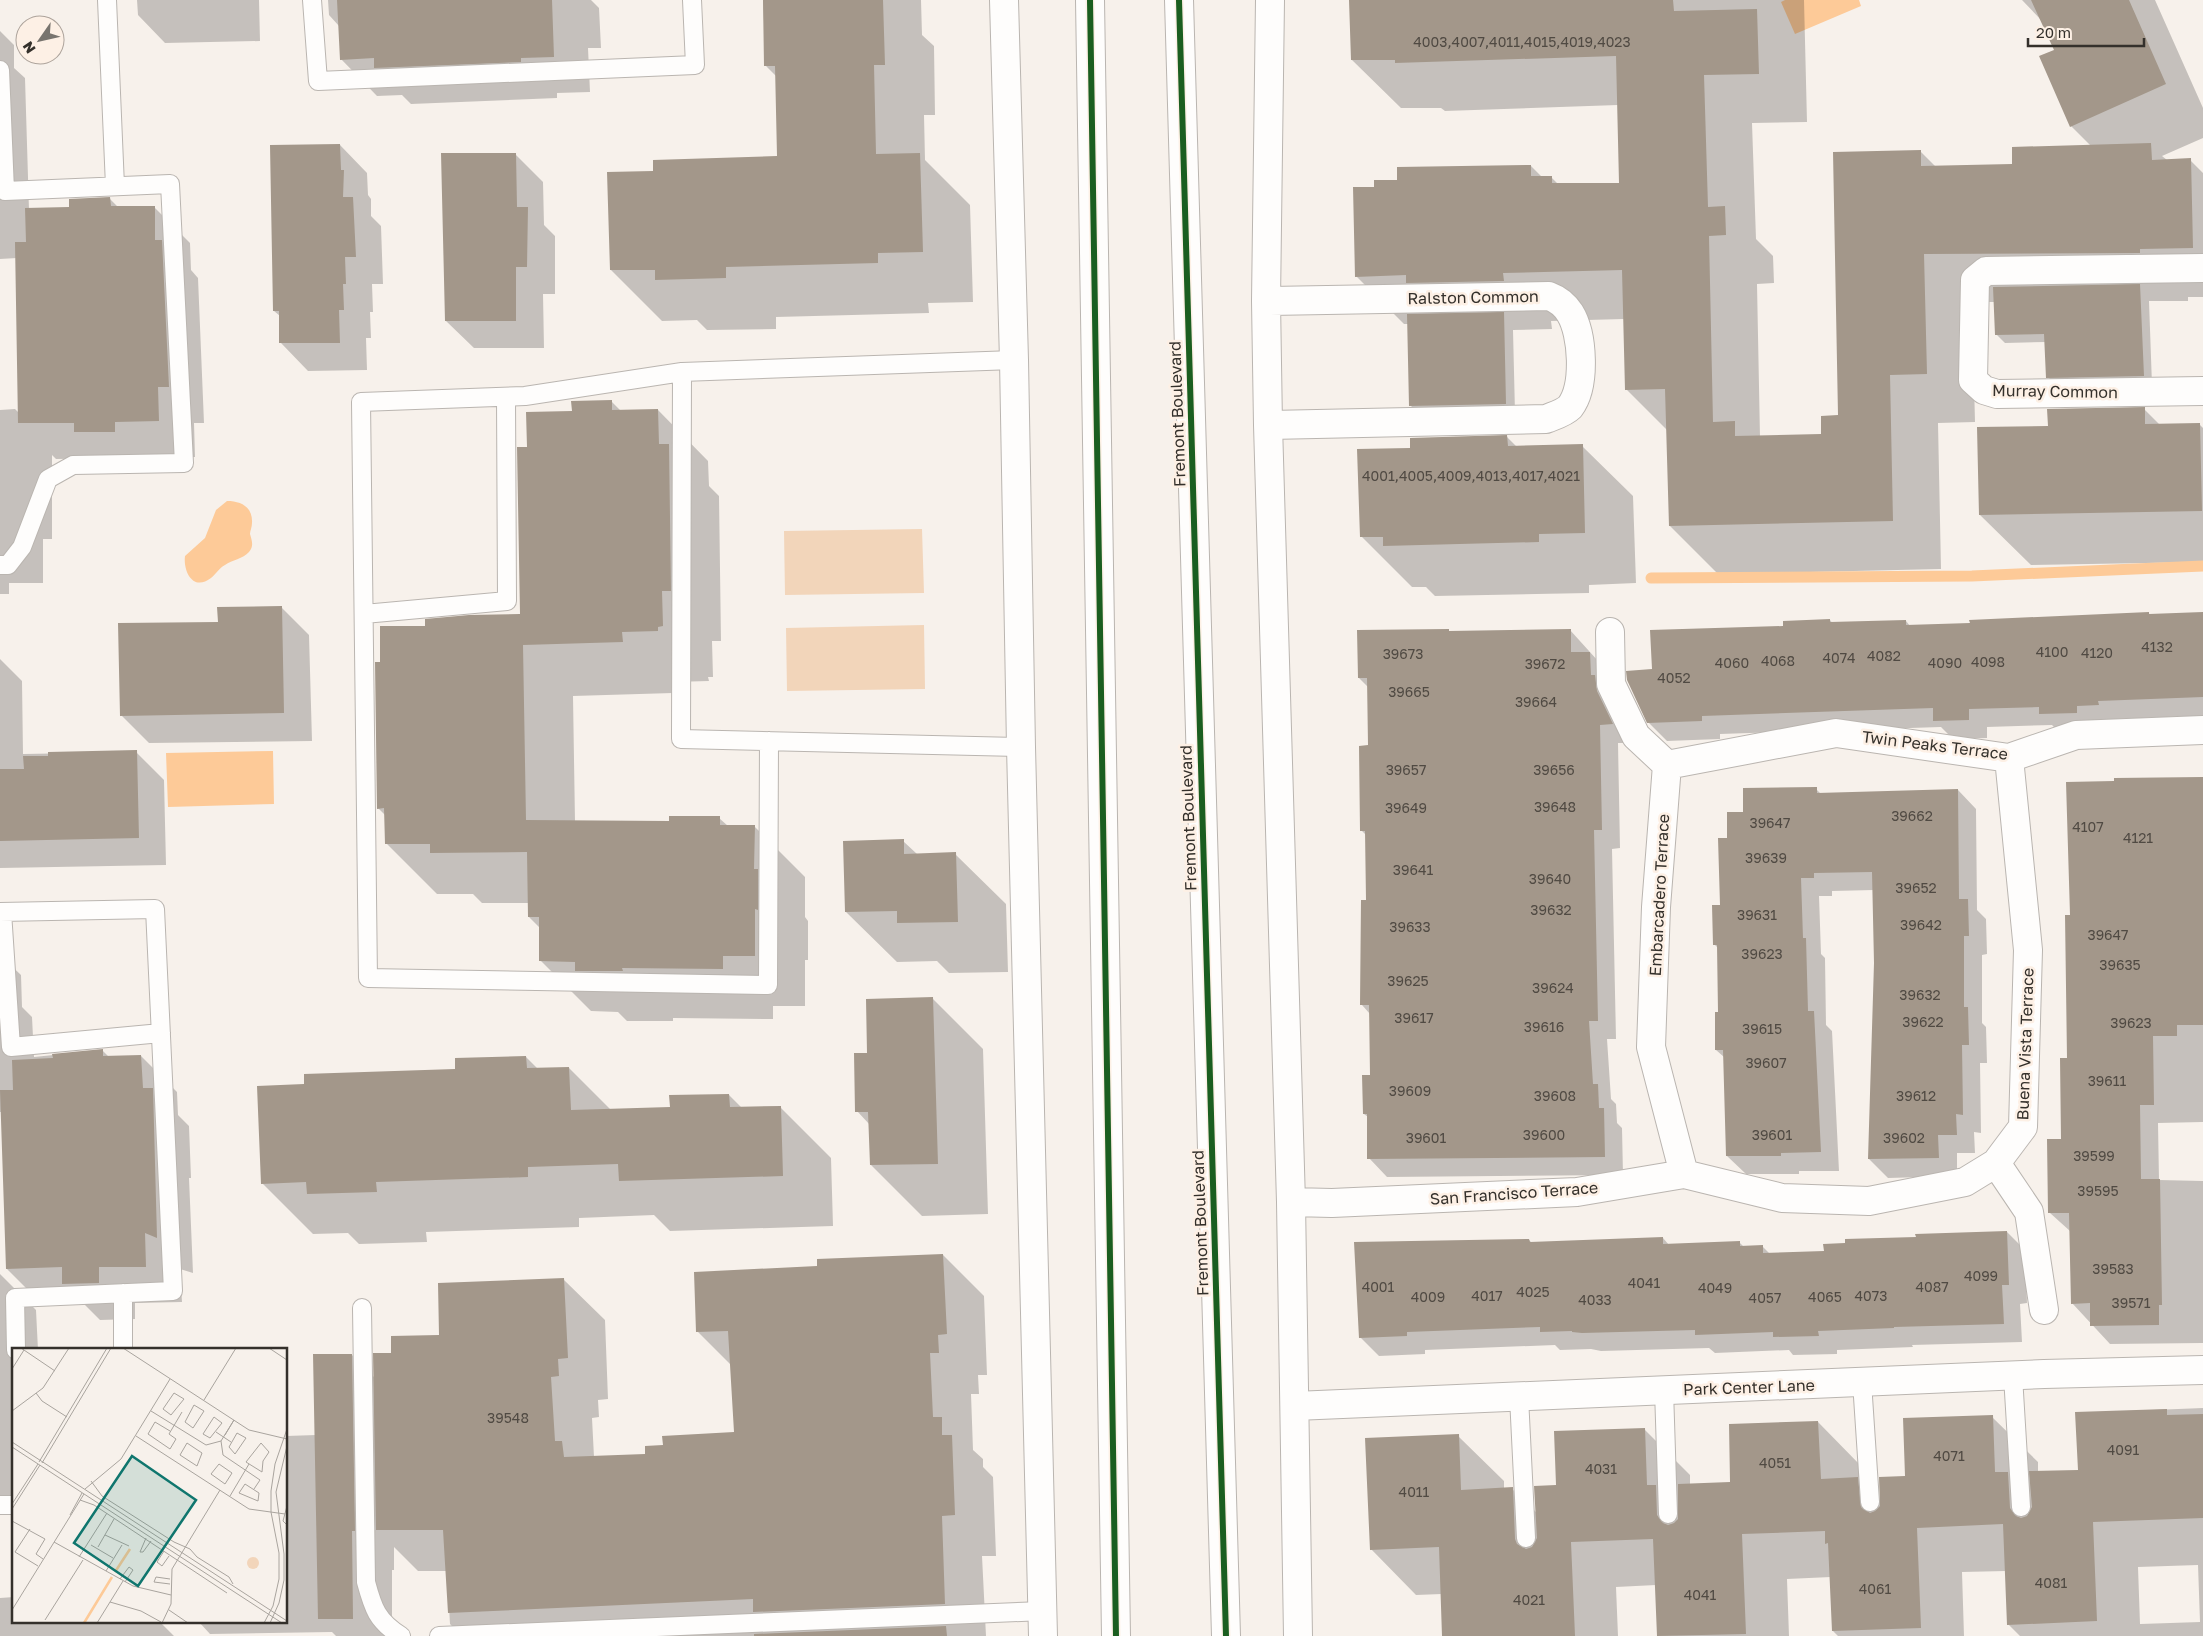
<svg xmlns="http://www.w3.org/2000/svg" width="2203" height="1636" viewBox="0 0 2203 1636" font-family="'Golos Text',sans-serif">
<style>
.green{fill:#f2d5ba}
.water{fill:#fdca98}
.shadow{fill:#0003;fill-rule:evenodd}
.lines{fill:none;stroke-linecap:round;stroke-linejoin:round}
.stream{stroke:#fdca98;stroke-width:11}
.building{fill:#a3978a}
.service-casing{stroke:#bab5b0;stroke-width:20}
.minor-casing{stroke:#bab5b0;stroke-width:30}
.primary-casing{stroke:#bab5b0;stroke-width:30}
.service{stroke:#fefdfc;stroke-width:18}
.minor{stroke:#fefdfc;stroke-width:28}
.primary{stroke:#fefdfc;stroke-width:28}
.cycleway-casing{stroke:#fdf0e5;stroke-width:9}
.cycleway{stroke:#1b5e20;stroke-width:6}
.labels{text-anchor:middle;stroke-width:5;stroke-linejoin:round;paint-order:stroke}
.number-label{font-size:14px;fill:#504a43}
.street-label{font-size:16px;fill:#34302b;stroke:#fdf0e5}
.inset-river{fill:none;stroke:#fdca98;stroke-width:2.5}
.inset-road{fill:none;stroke:#a9a49e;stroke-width:1}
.view{fill:#0f766e;fill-opacity:0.15;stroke:#0f766e;stroke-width:2.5}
.inset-edge{fill:none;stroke:#34302b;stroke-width:2.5}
</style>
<rect width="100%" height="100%" fill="#f7f1eb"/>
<path class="green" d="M922,529L924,593L785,595L784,531Z
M924,625L925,689L787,691L786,628Z"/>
<path class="water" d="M1785,0H1859L1861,6L1795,34L1781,2Z
M227,501C241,501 253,507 252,523C252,527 250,531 250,534C252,541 254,546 249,552C243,559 232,560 225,565C219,568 216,574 211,578C193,592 183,571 185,556L205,538L216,510Z
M273,751L274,804L168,807L166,753Z"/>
<path class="shadow" d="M137,0H259L260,41L165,43L138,15Z
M328,0H591L599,8L601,48H588L590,92L557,93V98L411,104L402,95L377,96L341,59L339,26L329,15Z
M763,0H921L922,35L934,46L935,115H924L925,160L970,205L973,302L928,303L929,313L776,317V329L707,330L697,320L662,321L611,270L655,172L778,157L777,77L766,66Z
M1350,0H1804L1807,122L1752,123L1756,239L1773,256L1774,283L1757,284L1760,437L1822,435L1840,416L1920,151L1936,167L2014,165L2091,146L2071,126L2055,51L2042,21L2022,0H2155L2203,108V138L2162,156L2167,160H2190L2203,173V297H2188V301H2149L2152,385L2057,386L2048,377L2046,342L2005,343L1996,334L1995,302H1972L1975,422L1938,423L1941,569L1718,574L1670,526L1667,430L1626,389L1624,319L1551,321L1552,329L1513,330L1515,413L1420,415L1411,406L1409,324H1404L1356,276L1375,188L1399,181L1531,166L1542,177H1551L1558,184H1621L1618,105L1445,111L1441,108H1401L1352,60Z
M0,31L14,45V68L25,78L29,210L71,209L109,198L118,207H154L190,243L191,270L198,278L204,423H194L195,457L56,459L52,455V539H43V583H9V594H0V410L15,409L19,413L17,258L0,259Z
M340,145L367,173L368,195L371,199V216L381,226L383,284H372L373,312H370L371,338H366L367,370L308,371L281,343L280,316L274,311Z
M515,154L543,182L544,225L555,236V294H543L544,348H474L446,321Z
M612,402L621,411L658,410L708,461L709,486L719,496L721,641H712L713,677H708L709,681L673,682V693L573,696L575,822H670L719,818L728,826H754L805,877V917L808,921V960H805V1006H773V1019L673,1018V1021H627L618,1012L591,1011L540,960V928L529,917V903H482L473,894H437L386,843V816L378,808L382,663L426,628L522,615L528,448L573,412Z
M2144,409L2160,425L2199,424L2203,428V562L2031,565L1980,515L2049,427Z
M1507,437L1517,447L1582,446L1633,496L1636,583L1589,585V593L1435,596L1426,587H1412L1361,536L1412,449Z
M281,607L309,635L312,741L149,743L122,716L219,623Z
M2148,613L2151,615L2203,613V725L2193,716L2116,719L2117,724L2059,732L2052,725L1987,727V738L1953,739L1941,727L1720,734V739L1667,741L1648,722L1653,670L1784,628L1830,620L1833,624L1906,621L1910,626L1971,624Z
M1570,630L1608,672L1631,743H1618L1620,848L1612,849L1616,1039H1607L1611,1099L1616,1104L1617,1123L1622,1128L1623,1175L1387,1177L1369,1158L1368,1117L1364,1114L1372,1077L1370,1014L1362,1005L1368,901L1366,835L1362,831L1369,747L1368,687L1359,678Z
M0,659L22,681L23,754L136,752L164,780L166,865L0,868Z
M2203,779V1122L2158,1123L2159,1180L2203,1181V1343L2110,1344L2072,1303L2070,1231L2050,1213L2063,1140L2068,1059L2071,916Z
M1816,789L1821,794L1958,790L1976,809L1977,910L1986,919L1987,954L1982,955V1023L1986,1027L1987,1063H1980L1981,1133L1974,1132L1975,1153H1957V1176L1888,1178L1869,1159L1875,963L1874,890L1832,891V896H1819L1821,954L1825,958L1826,1025L1832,1031L1839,1171H1799V1174H1746L1727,1156L1724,1057L1716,1050L1719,1013L1718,948L1714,944L1721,906L1728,839L1744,813Z
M903,841L917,854H955L1006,904L1008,972L949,973L937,961L897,962L846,912Z
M0,955L21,975L22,1007L32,1017L34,1057L102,1050L109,1057L141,1056L177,1092L178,1115L189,1126L191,1178H189L193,1273L180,1269L182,1302L135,1303V1319L100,1320L83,1303L43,1305L7,1269L2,1112H0Z
M933,999L983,1049L988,1214L922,1216L871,1165L870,1125L857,1111L868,1054Z
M526,1057L538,1069L569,1068L611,1110L671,1108L729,1095L742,1108L780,1107L831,1158L833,1226L670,1231L654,1215L579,1218V1227L426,1232L427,1242L359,1244L348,1233L313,1234L262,1183L305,1085L456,1070Z
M2007,1232L2025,1250L2027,1303L2020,1304L2022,1342L1912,1345L1913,1347L1837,1350V1354L1793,1355L1789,1350L1715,1353L1709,1348L1601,1351L1591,1349L1560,1350L1555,1345L1425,1350V1354L1379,1356L1360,1337L1529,1240L1532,1243L1663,1238L1669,1245L1739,1242L1744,1247L1762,1246L1770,1254L1825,1253L1917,1238Z
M943,1255L984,1296L987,1375H978L979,1394H971L973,1450L983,1459V1467L993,1477L996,1556H982L986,1636H462L450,1624L447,1571H418L394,1547V1570H392V1636H336L332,1632L210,1634L199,1622H286V1436L316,1435L352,1355L375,1378L392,1354L441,1337L563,1279L605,1320L608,1399L598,1400L599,1417L592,1418L594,1457L646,1455L664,1446L735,1433L731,1365L698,1332L819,1267Z
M0,1274L36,1310L38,1350H14V1514H0Z
M2203,1408V1636H2020L2008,1624L2006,1571L1962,1572L1964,1636H1838L1833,1631L1831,1577L1787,1579L1789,1636H1658L1656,1585L1616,1587L1618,1636H1443L1442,1594L1416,1595L1371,1549L1458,1436L1504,1481V1489H1512L1537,1513L1558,1487L1645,1430L1690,1475V1485L1732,1483L1818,1422L1863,1468L1864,1485L1881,1502L1906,1477L1992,1417L2038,1462V1472L2079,1471L2077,1413ZM2198,1565L2200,1622L2140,1624L2138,1567Z
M14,1597V1622H160L174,1636H0V1598Z"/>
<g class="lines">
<path class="stream" d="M1651,578L1972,576L2203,566"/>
</g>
<path class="building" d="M337,0H552L554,57L521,58V62L374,68V58L340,60Z
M763,0H883L885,65H874L876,154L920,153L923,252L878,253V263L726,267V278L655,280V270H610L607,172L653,171V160L777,156L775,66H764Z
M1349,0H1673L1674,11L1757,9L1759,74L1704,75L1708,207L1725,206L1726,235L1709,236L1713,422L1735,421V436L1821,434V416L1838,415L1833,152L1921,150V166L2012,164V147L2151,143L2152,160L2191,158L2193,248L2140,249V253L1924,254L1927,374L1890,375L1893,521L1669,526L1665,389L1625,390L1622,270L1503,273L1504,281L1406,283V275L1355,277L1353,187H1374V180H1397V167L1531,165V176H1552V183H1619L1616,56L1395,63V60H1351Z
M2031,0H2129L2166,84L2070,127L2039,56L2054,50Z
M340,144L341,170H344L343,197H353L356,257H345L346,284H343L344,310H339L340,343H279V311H273L270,145Z
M441,153H516L517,207H528L527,267H516V321H445Z
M110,197L111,206H155V240H162L169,387H158L159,421L115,422V432H74V423H18L15,242H26L25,208L69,207V199Z
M2140,284L2144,376L2046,378L2044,334L1995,335L1993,287Z
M1504,312L1506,404L1409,406L1407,314Z
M612,400V410L658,409L659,444H669L671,591H662L663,626L658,627V631L622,632L623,642L523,645L526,820L669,821V816H720V825H755L754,869H758V910L755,909V956H723V969L622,968L623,971H575V962L539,961V917H528L527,852L430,853V844H385L384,808L377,809L375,662H380V626H425V619L469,615L520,614L517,447H527L526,412L572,411L571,401Z
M2145,407V424L2200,423L2202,511L1979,515L1977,427L2048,426L2047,409Z
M1507,435L1508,446L1583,444L1585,533L1539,534V542L1383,546V537H1360L1357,449L1410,448V438Z
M282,606L284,713L120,716L118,623L218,622L217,607Z
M2149,612V614L2203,612V697L2098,701L2099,705L2077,706V713L2039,714V707L1969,709V720L1933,721V708L1702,716V721L1647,723L1627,680L1626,671L1652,669L1650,630L1783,626V621L1830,619V622L1906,620V625L1970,623L1969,620Z
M1449,629V631L1571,629V652H1590L1591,675H1595L1597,691L1613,724L1600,725L1602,830H1594L1598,1021H1589L1593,1084H1598L1599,1108H1604L1605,1157L1367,1159V1114H1363L1362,1075H1370L1369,1005H1360L1361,900H1366L1365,831H1360L1359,746L1368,745L1367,678H1358L1357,630Z
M137,750L139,838L0,841V769H24L23,756H48V752Z
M2203,777V1025H2177V1036H2153L2154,1105H2140L2141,1179H2160L2162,1305H2159V1325L2090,1326V1303L2071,1304L2069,1213H2048L2047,1139H2061L2060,1058H2067L2065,915H2070L2066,782L2114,781V778Z
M1817,787V793L1958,789L1959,899H1968L1969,936H1964V1007H1968L1969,1045H1962L1963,1115L1956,1114L1957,1135H1938L1939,1158L1868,1159L1874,963L1872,872L1814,873V878H1801L1803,938H1806L1808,1011H1814L1821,1152L1781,1153V1156H1726L1723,1050H1715V1012H1718L1717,945H1713L1712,905H1720L1718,838H1727V812H1743V788Z
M904,839V854L956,852L958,922L897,923V911L845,912L843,841Z
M933,997L938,1164L870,1165L868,1112H855L854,1053H867L866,999Z
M103,1049V1056L141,1055L143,1088H153L157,1238L145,1233L146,1267H99V1283L62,1284V1267L6,1269L0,1090H13L12,1060L53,1058L52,1054Z
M526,1056L527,1068L569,1067L571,1110L670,1107L669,1095L729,1094L730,1107L781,1106L783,1176L619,1181L618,1164L528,1167V1177L376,1182L377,1192L307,1194L306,1182L261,1184L257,1086L304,1084V1074L455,1069V1058Z
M2007,1231L2009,1285H2002L2004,1324L1894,1327V1328L1818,1331L1819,1336L1773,1337V1332L1695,1335V1330L1582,1333L1572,1332V1331L1540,1332V1327L1407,1332V1336L1359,1338L1354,1242L1529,1239L1530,1242L1663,1237V1244L1740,1241V1246L1763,1245V1253L1824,1251L1823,1244L1845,1243V1239L1916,1237L1915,1234Z
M943,1254L947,1334L938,1335L939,1353H930L933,1417H942V1435H952L955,1515L942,1516L945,1604L753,1612V1599L448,1613L443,1530H376L373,1353H391V1336L439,1335L438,1283L564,1278L568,1358L558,1359L559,1376L551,1377L555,1441H562L564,1457L645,1454V1446L663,1445L662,1436L734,1432L728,1331L696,1332L694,1272L817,1266V1259Z
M313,1354H352L355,1531H352L353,1619H318Z
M2167,1409V1415L2203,1414V1518L2093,1522L2097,1621L2007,1625L2003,1524L1917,1528L1921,1628L1832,1631L1828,1543L1825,1544V1531L1742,1534L1746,1634L1657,1636L1653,1539L1571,1542L1575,1636H1442L1439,1547L1370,1550L1365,1438L1459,1434L1461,1490L1513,1487L1515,1539L1517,1544L1526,1549L1532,1547L1537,1538L1534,1486L1556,1485L1554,1431L1645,1428L1647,1485H1656L1657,1515L1663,1523L1668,1525L1674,1523L1678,1519V1484L1730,1482L1729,1424L1818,1421L1821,1479L1858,1477L1861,1507L1870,1513L1875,1511L1880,1506L1879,1477L1905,1476L1903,1418L1993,1415L1995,1472H2008L2010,1508L2016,1516L2021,1518L2027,1516L2032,1507L2029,1471L2078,1470L2075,1412Z
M946,1626L947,1636H754V1634Z"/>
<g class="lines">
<g class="service-casing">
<path id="service" d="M107,0L115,186
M312,0L318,81L695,65L692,0
M0,70L5,191L170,184L184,463L73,465L48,479L22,547L8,565H0
M682,372L681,739L1021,747
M364,614L507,601L506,397
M769,741L768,985L368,978L361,402L525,396L682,372L1014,360
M0,912L155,909L173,1291L15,1298L16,1350
M2,912L11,1047L161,1033
M123,1293V1350
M362,1308L366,1582C373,1608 377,1621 401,1636
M2013,1376L2021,1507
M1862,1382L1870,1502
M1664,1390L1668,1514
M1519,1397L1526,1538
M0,1505H14
M439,1636L1043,1611"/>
</g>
<g class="minor-casing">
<path id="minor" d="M1004,0L1014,360L1021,747L1043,1636
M1270,0L1266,301L1268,425L1291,1202L1298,1636
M2203,268L1986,271L1975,280L1973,380L1984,390L1997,394L2203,391
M1266,301L1549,296C1557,299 1565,305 1570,313C1583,334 1586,386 1570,407C1564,413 1553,416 1546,419L1268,425
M1610,632L1611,684L1636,736L1667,765L1656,907L1651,1047L1684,1174
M2009,758L2028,950L2023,1127L1996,1163L2029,1212L2044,1310
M1667,765L1836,733L2009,758L2076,735L2203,730
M1291,1202L1332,1203L1577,1192L1684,1174L1782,1198L1869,1201L1965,1182L1996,1163
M1295,1406L2044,1374L2203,1370"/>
</g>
<g class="primary-casing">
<path id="primary" d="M1090,0L1116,1636
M1179,0L1226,1636"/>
</g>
<use href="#service" class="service"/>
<use href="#minor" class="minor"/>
<use href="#primary" class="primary"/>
<g class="cycleway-casing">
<path id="cycleway" d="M1090,0L1116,1636
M1179,0L1226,1636"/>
</g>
<use href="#cycleway" class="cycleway"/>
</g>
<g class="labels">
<g class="number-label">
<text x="1522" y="47">4003,4007,4011,4015,4019,4023</text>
<text x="1471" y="481">4001,4005,4009,4013,4017,4021</text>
<text x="2157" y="652">4132</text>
<text x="2052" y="657">4100</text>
<text x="2097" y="658">4120</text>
<text x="1403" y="659">39673</text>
<text x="1884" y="661">4082</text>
<text x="1839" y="663">4074</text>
<text x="1778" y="666">4068</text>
<text x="1988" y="667">4098</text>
<text x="1732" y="668">4060</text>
<text x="1945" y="668">4090</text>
<text x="1545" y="669">39672</text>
<text x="1674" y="683">4052</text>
<text x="1409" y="697">39665</text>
<text x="1536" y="707">39664</text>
<text x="1406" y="775">39657</text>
<text x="1554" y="775">39656</text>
<text x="1555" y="812">39648</text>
<text x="1406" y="813">39649</text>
<text x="1912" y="821">39662</text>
<text x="1770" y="828">39647</text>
<text x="2088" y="832">4107</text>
<text x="2138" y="843">4121</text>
<text x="1766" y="863">39639</text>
<text x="1413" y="875">39641</text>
<text x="1550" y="884">39640</text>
<text x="1916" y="893">39652</text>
<text x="1551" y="915">39632</text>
<text x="1757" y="920">39631</text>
<text x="1921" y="930">39642</text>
<text x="1410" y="932">39633</text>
<text x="2108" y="940">39647</text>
<text x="1762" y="959">39623</text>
<text x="2120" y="970">39635</text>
<text x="1408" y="986">39625</text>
<text x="1553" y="993">39624</text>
<text x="1920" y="1000">39632</text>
<text x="1414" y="1023">39617</text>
<text x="1923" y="1027">39622</text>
<text x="2131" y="1028">39623</text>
<text x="1544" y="1032">39616</text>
<text x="1762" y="1034">39615</text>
<text x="1766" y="1068">39607</text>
<text x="2107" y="1086">39611</text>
<text x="1410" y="1096">39609</text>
<text x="1555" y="1101">39608</text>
<text x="1916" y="1101">39612</text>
<text x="1544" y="1140">39600</text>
<text x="1772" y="1140">39601</text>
<text x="1426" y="1143">39601</text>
<text x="1904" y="1143">39602</text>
<text x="2094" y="1161">39599</text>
<text x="2098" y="1196">39595</text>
<text x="2113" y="1274">39583</text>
<text x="1981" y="1281">4099</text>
<text x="1644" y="1288">4041</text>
<text x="1378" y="1292">4001</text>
<text x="1932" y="1292">4087</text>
<text x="1715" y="1293">4049</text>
<text x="1533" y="1297">4025</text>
<text x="1487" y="1301">4017</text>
<text x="1871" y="1301">4073</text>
<text x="1428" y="1302">4009</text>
<text x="1825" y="1302">4065</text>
<text x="1765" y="1303">4057</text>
<text x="1595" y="1305">4033</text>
<text x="2131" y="1308">39571</text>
<text x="508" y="1423">39548</text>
<text x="2123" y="1455">4091</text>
<text x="1949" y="1461">4071</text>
<text x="1775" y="1468">4051</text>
<text x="1601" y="1474">4031</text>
<text x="1414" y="1497">4011</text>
<text x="2051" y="1588">4081</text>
<text x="1875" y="1594">4061</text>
<text x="1700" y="1600">4041</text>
<text x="1529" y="1605">4021</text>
</g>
<g class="street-label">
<text transform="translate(1473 297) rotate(-1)" y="6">Ralston Common</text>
<text transform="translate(2055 391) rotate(1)" y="6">Murray Common</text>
<text transform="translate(1177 414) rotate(-92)" y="6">Fremont Boulevard</text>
<text transform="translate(1935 745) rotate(7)" y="6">Twin Peaks Terrace</text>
<text transform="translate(1188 818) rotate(-92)" y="6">Fremont Boulevard</text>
<text transform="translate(1659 895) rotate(-87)" y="6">Embarcadero Terrace</text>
<text transform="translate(2025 1044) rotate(-88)" y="6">Buena Vista Terrace</text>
<text transform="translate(1514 1193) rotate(-4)" y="6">San Francisco Terrace</text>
<text transform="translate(1200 1223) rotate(-92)" y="6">Fremont Boulevard</text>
<text transform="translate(1749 1387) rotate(-2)" y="6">Park Center Lane</text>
</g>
</g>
<g transform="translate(12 1348)">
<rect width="275" height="275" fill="#f7f1eb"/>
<path d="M235 215a6 6 0 1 1 12 0a6 6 0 1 1-12 0Z" fill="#f2d5ba"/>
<path class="inset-river" d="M103,224L118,201M72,275L100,229"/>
<path class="inset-road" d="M9,0L43,23M111,0L237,82L275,91M257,0L275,12M0,21L12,2M24,45L30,53L55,69M162,45L172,51L159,67L151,61ZM192,52L224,0M182,57L192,63L181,80L173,74ZM0,63L31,40L57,0M139,63L194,97L209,93M202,69L210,75L198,90L191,86ZM222,72L209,93L211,107L248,132L242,141M158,83L143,74L136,86L158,101L164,91L157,86L170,64M204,84L219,94M225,85L234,90L223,106L217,99ZM213,87L222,72M124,88L237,161L273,166M0,94L275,273M175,95L190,105L185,118L168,107ZM249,95L257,104L251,113L250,124L234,114ZM0,99L270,275M27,114L95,0M30,115L99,0M207,116L220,125L213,136L199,126ZM79,133L90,148L162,194L178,201L185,209L217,229L221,236M233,136L247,145L246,153L227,145ZM73,141L109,111L158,31M218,148L237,116M68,152L82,157L215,245M0,156L26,116M275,158L271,173L275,177M0,161L28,117M58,167L70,145M0,173L33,191L24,206L31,211M18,181L3,204L26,218M93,187L117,198M134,190L128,204H131L139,193M42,194L121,238L159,247M79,197L101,210M86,199L102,171M152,203L145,214L150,218L157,208M67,209L95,165M94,223L110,197M108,231L117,219L121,222L113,234M158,231L144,229L142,234L158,236M98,254L129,263L149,274M0,262L72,146M157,262L176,275M33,272L71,212M85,275L111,233M150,275L159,256L160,221L208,142M252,275L261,258L267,231V205L259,164V143L263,116L275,81M258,275L267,255L272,232V206L264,144L275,98"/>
<path class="view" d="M120,108L184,152L126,238L62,195Z"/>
<rect width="275" height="275" class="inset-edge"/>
</g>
<g transform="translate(40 40) rotate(236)"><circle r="24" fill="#fdf0e5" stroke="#ada39b"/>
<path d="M0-4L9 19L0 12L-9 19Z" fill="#78746e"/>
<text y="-8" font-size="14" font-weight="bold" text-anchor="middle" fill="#34302b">N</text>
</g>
<path d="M2028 38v8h116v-8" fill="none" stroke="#34302b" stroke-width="2.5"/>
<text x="2036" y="38" font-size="15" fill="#34302b" stroke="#fdf0e5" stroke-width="4" paint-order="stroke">20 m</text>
</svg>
